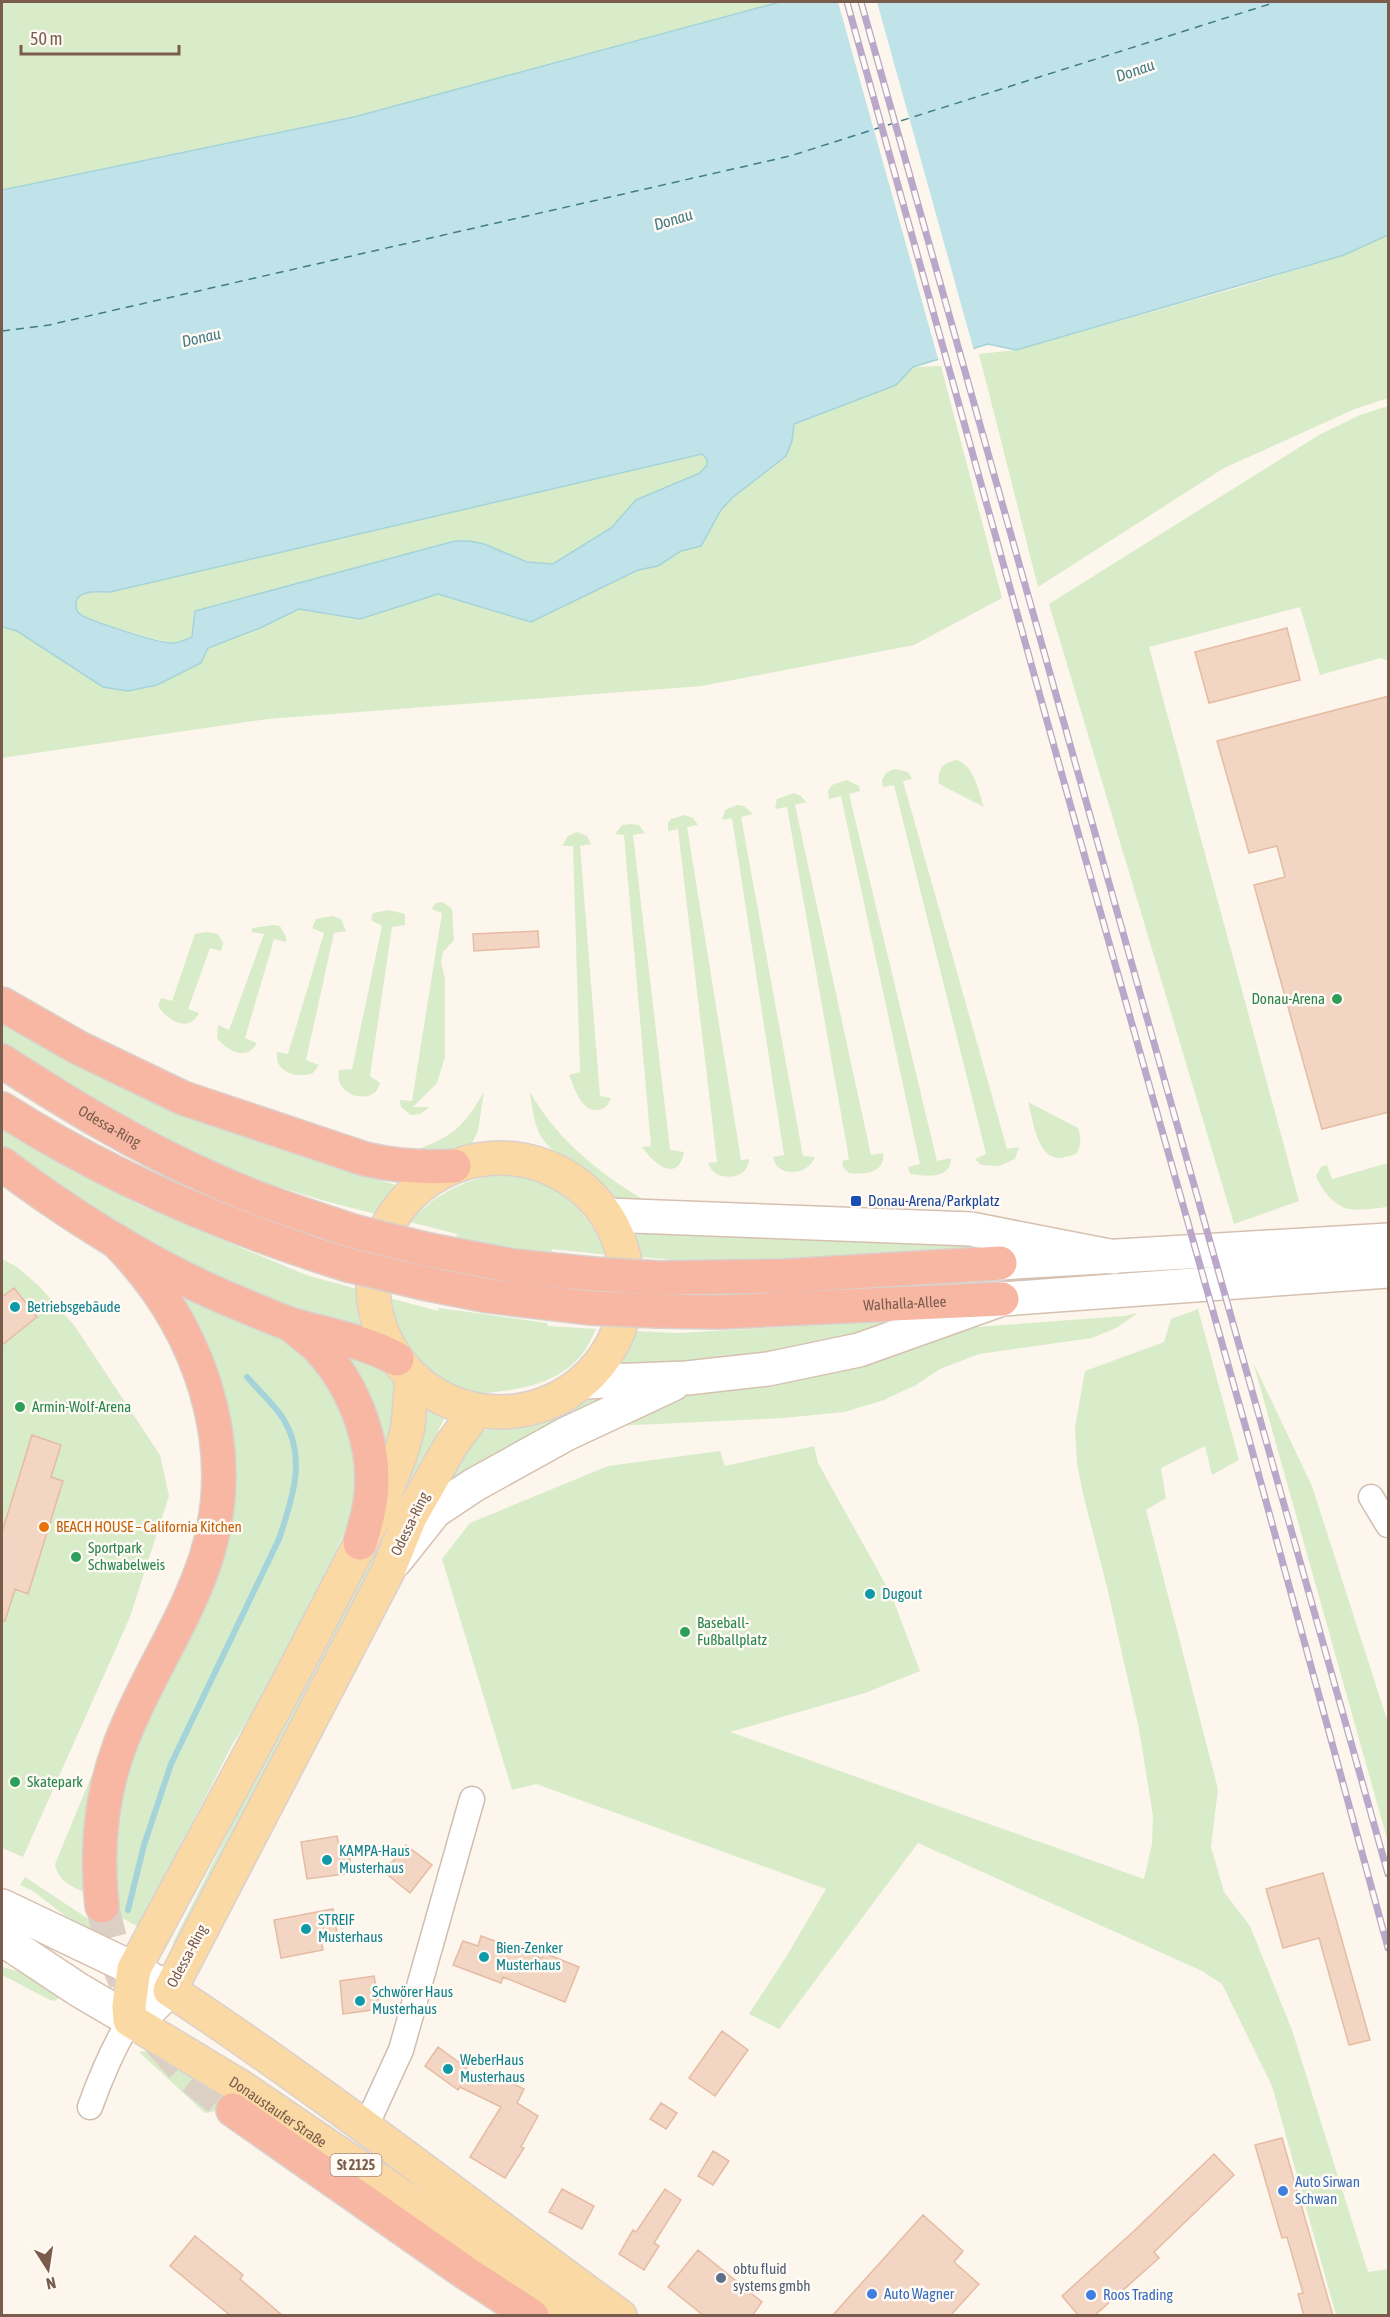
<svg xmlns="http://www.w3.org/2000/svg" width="1390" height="2317" viewBox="0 0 1390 2317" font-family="'Asap Condensed',sans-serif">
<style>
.green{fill:#d8ecc9}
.water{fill:#bfe3e8;stroke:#a5d3da;stroke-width:1.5;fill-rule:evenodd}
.pier{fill:#fdf6ec}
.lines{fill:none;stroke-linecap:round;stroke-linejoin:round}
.stream{stroke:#a5d3da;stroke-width:6}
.ferry{stroke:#437c86;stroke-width:1.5;stroke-dasharray:8 6;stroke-linecap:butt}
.building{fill:#f3d5c3;stroke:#e6bba3;stroke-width:1.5}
.highway-tunnel{stroke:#dcd0c4;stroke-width:33;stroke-dasharray:33 16;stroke-linecap:butt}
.street-casing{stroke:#d1beb0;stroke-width:27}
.secondary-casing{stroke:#d6c0b0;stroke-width:36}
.primary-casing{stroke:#dad1cd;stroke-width:36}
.highway-casing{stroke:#dad1cd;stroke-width:36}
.street{stroke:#fff;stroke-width:24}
.secondary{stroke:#fff;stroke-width:33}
.primary{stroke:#fbd9a5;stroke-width:33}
.highway{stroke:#f7b7a3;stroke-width:33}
.rail-casing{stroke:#b9a8c9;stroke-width:7}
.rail{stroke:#fffaf3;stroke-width:4.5;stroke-dasharray:14;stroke-linecap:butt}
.highway-bridge-casing{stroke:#dad1cd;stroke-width:36;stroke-linecap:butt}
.highway-bridge{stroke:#f7b7a3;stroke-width:33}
.leisure-dot{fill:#2e9e5b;stroke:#fffaf3;stroke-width:2}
.transit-dot{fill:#1a4fb4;stroke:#fffaf3;stroke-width:2}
.culture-dot{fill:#0f9aa8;stroke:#fffaf3;stroke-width:2}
.food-dot{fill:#e8710a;stroke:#fffaf3;stroke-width:2}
.shop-dot{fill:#3f7fe0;stroke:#fffaf3;stroke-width:2}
.service-dot{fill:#5c6f8a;stroke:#fffaf3;stroke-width:2}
.labels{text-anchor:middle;stroke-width:5;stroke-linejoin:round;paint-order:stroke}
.shield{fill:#fffaf3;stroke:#a28b7f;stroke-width:1.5}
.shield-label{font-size:14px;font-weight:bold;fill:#7a5c4d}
.leisure-label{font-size:15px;fill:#27864d;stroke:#fffaf3;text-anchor:start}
.street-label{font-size:15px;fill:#7a5c4d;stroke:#fffaf3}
.transit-label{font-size:15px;fill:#164399;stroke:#fffaf3;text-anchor:start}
.culture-label{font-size:15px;fill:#0d838f;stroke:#fffaf3;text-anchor:start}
.food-label{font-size:15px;fill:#c56008;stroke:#fffaf3;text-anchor:start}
.shop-label{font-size:15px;fill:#366cbe;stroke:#fffaf3;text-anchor:start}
.service-label{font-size:15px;fill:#4e5e75;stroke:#fffaf3;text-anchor:start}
.water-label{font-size:16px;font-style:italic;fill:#437c86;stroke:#fffaf3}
</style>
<rect width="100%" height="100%" fill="#fdf6ec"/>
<path class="green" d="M2,2H780L354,117L2,190Z
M1388,235V398L1355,409L1224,468L1038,587L979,354L1016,350L1240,287L1344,255Z
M941,366L1002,598L914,645L702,686L267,719L2,758V627L17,631L208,648L260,628L299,609L360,619L438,594L531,622L638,570L658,566L681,551L701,546L721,510L732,498L786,456L792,441L794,424L896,385L913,367Z
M1388,406V661L1381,658L1320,675L1300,607L1149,647L1299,1201L1234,1224L1049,604L1319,435L1360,415Z
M702,454L707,459V465L700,473L636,500L611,528L553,564L527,562L484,544L173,644L94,622L79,613L76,609V602L79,597L85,593L110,592Z
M957,760C975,767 978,790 984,807L939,784C937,769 942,763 957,760Z
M894,769L908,772L912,779L903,781L1007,1149L1019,1147L1015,1159L999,1166L981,1165L975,1159L986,1154L894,785L883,787L882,780L886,773Z
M847,780L859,786L860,791L849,794L937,1161L951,1158C951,1180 925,1176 910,1174L908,1167L920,1164L841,796L829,799L828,791L832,785Z
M794,793L801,796L806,802L795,805L871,1155L883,1153C886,1173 863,1175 849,1173L843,1167L842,1161L849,1159L787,807L775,809L777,799Z
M737,805L744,806L753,814L741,817L803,1156L815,1157C810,1171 789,1178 777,1166C775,1164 774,1160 773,1157L784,1155L732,818L722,820L725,810Z
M685,815L693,818L698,825L687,827L741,1160L749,1159C749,1181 714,1183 708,1163L717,1162L678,829L668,831V823L671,819Z
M631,824L639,825L645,833L633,835L670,1150L684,1152C678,1185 652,1162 642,1147L651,1146L624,835L615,834L622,825Z
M577,832L587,836L591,844L580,846L600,1096L611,1098C609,1103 607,1107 601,1109C582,1115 575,1089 569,1075L580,1072L573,846H562L568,836Z
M443,902L452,909L454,940L443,952L441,962L445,979V1057L437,1083L413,1107H430L420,1114L411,1115L401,1107L400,1100L412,1101L442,913L431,909L436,903Z
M389,910L405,914V925L392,927L370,1076L380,1083C375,1107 333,1097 339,1070L352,1069L382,926L371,920L373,913Z
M332,916L341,919L346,931L334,933L306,1060L319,1065L313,1073C297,1079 274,1072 277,1052L288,1054L324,933L312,928L316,919Z
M273,925L280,926L286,937V942L274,939L245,1038L257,1043C247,1062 227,1051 217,1038L218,1025L229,1030L264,934L251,932L253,928Z
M207,932L218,934L223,943L221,951L210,948L188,1009L199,1013C189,1034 167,1020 158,1006L161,998L172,1001L195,934Z
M2,1023L52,1052L165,1107L283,1149L411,1190L387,1217L325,1201L226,1171L137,1128L2,1047Z
M484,1092L478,1131L472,1143L428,1153L404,1154C448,1139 460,1133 484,1092Z
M530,1092C560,1145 611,1183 664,1211L621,1206C611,1195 601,1182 590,1172C580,1164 569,1159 558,1153C535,1140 533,1115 530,1092Z
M1028,1102L1078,1128C1081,1139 1082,1145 1076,1154C1070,1156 1063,1158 1057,1158C1036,1155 1033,1118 1028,1102Z
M2,1123L32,1143L140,1205L306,1275L357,1289L360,1314L369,1337L220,1287L2,1151Z
M1388,1163V1207C1377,1208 1361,1211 1349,1209C1335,1207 1321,1189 1316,1176L1321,1167L1327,1165L1332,1179Z
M488,1176C498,1176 510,1174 520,1177C566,1186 588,1216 608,1255L552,1249L551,1255L456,1240L457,1234L410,1222C432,1197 456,1184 488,1176Z
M631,1226L994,1245L1012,1252L683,1261L641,1257Z
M2,1259L17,1267L39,1286L74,1325L160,1455L169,1496L130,1617L23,1857L2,1848Z
M152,1274L252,1326L289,1342L315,1365L351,1421L359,1475L353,1512L319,1592L276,1675L232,1745L146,1914L137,1926L116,1915L113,1888L119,1788L227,1501Z
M382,1296L438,1311L439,1308L547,1323L548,1326L596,1329C592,1337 588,1346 583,1353C560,1383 523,1389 488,1393C474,1395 464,1402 449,1395C429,1386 405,1359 394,1340C387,1327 384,1310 382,1296Z
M1198,1309L1239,1460L1212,1475L1205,1446L1161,1468L1166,1498L1146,1510L1218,1789L1211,1847L1224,1892L1250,1926L1292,2030L1368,2272L1388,2269V2315H1336L1272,2086L1222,1984L1202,1971L918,1843L779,2029L749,2014L786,1957L826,1889L536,1784L512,1790L442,1559L470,1523L608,1466L720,1451L725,1466L814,1446L818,1463L891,1594L920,1671L865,1693L730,1732L1144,1879L1152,1844L1153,1816L1139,1729L1107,1587L1084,1498L1077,1463L1075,1427L1085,1371L1164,1342L1171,1319Z
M1138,1313L1116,1328L1092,1338L979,1354L940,1369L916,1385L884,1400L844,1412L783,1418L614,1426L684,1395L819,1376L880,1360L952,1331L976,1327L1124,1316Z
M910,1320L865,1334L771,1354L612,1371L634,1331L678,1333Z
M322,1344L374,1360L396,1383L402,1406L379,1485Z
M1253,1362L1312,1486L1388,1723V1842Z
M662,1384L433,1496L480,1432L497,1426L529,1423L553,1415L576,1404L593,1392Z
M423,1405L446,1415L180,1946L173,1943L392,1503Z
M96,1765L88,1804L89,1895C72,1886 59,1883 55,1864Z
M25,1877L93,1922L96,1929L94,1931L68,1918L33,1891L20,1885Z
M2,1967L36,1976L62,1991L59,1998L54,2001L50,2000L2,1975Z
M146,2051L164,2054L243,2106L205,2113L139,2052Z"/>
<path class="water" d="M780,2H1388V235L1344,255L1016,350L988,344L913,367L896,385L794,424L792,441L786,456L732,498L721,510L701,546L681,551L658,566L638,570L531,622L438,594L360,619L299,609L260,628L208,648L201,663L157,685L128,691L103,687L17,631L2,627V190L354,117ZM702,454L707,459V465L700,473L636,500L611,528L553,564L527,562L484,544L469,541H455L195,611L192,637C187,639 180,643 174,643C164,645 89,621 80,614C77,612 76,609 76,606C74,589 99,592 110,592Z"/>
<path class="pier" d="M838,2H877L974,351L939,362Z"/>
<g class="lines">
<path class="stream" d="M128,1910L144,1845L171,1764L279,1539C292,1500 307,1458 284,1420C275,1405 259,1391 247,1377"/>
<path class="ferry" d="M2,331L49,325L790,156L1276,2"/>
</g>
<path class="building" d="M1287,628L1300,680L1209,703L1195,652Z
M1389,696V1112L1322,1129L1254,885L1285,877L1277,846L1249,853L1217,741Z
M538,931L539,947L474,951L473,934Z
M14,1288L37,1317L2,1345V1297Z
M32,1435L61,1445L51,1477L63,1481L28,1594L15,1589L5,1621L2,1620V1532Z
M337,1836L339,1847L348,1846L352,1873L307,1879L301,1842Z
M406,1845L432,1865L410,1893L384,1872Z
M1323,1873L1370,2040L1349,2045L1319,1938L1283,1948L1266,1889Z
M333,1909L338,1938L321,1941L323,1950L281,1958L274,1920Z
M481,1936L542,1958L544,1953L579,1967L565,2002L503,1977L501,1983L453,1965L463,1941L478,1946Z
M374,1976L380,2009L343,2014L340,1981Z
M722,2031L748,2050L715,2096L689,2078Z
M438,2047L490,2085L495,2075L524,2089L517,2103L538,2116L521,2147L524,2148L505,2178L470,2157L501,2107L460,2087L458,2090L425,2066Z
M661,2103L677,2113L666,2129L650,2119Z
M1282,2138L1333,2316H1304L1298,2294L1303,2293L1287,2237L1282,2238L1255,2145Z
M713,2151L729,2161L713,2185L698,2176Z
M1214,2154L1234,2175L1154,2252L1159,2258L1094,2316H1079L1062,2296L1134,2231Z
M562,2189L594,2206L582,2229L549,2212Z
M665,2189L681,2200L654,2243L659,2246L644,2270L619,2254L633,2230L636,2232Z
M923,2215L963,2251L954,2262L979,2284L950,2316H832Z
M195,2236L243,2275L240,2279L283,2316H231L170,2266Z
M698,2250L762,2302L752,2316H704L668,2287Z"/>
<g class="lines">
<path class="highway-tunnel" d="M102,1906L116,1960L125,1982
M160,2042L190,2076L233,2110"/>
<g class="street-casing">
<path id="street" d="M1371,1497L1388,1525
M90,2107C101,2076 113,2048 130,2020
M366,2126L401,2050L472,1799"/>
</g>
<g class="secondary-casing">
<path id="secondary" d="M607,1215L971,1229L1114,1257
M1000,1263L1388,1240
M583,1382L687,1378L768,1369L859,1350L1002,1299L1388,1271
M396,1560L435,1511L474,1485L566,1434L673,1384
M2,1906L134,1969L170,1990L150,2009L130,2020L79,1990L2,1939"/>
</g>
<g class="primary-casing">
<g id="primary">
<circle cx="500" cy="1285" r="127"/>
<path id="s1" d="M412,1377L408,1427L401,1453L382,1502L287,1685L134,1969L129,2006L130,2020L241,2087L578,2316"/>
<path d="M477,1410L451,1445L410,1517L388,1571L170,1990C325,2092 470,2207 620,2316"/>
</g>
</g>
<g class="highway-casing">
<g id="highway">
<path d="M2,1004L79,1048L183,1098L365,1159C395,1166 423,1168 454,1166"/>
<path id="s2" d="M2,1061C70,1105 139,1147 214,1180C260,1201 308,1216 356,1232"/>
<path d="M2,1109C110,1178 226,1227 348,1265"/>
<path d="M2,1164C78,1221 161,1273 250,1308C264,1314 278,1320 293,1325C328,1335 364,1341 397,1359"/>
<path d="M429,1250L514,1266L593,1274"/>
<path d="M660,1278L785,1276L1000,1263"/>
<path d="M423,1283L489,1296L590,1308"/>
<path id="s3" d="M657,1311L721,1312L1002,1299"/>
<path d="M294,1327C302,1334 311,1340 319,1348C355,1387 379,1449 370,1503C368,1516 364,1530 360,1543"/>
<path d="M102,1906C96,1851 100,1798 120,1745C144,1680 186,1622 207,1555C241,1442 198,1325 118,1243"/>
<path d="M233,2110L466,2273L532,2316"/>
</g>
</g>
<use href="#street" class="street"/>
<use href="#secondary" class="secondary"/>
<use href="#primary" class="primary"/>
<use href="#highway" class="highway"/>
<g class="rail-casing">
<path id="rail" d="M847,2L1079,836L1247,1432L1388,1948
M861,2L1388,1874"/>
</g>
<use href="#rail" class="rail"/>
<g class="highway-bridge-casing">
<path id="highway-bridge" d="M356,1232L429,1250
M348,1265L423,1283
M593,1274L660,1278
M590,1308L657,1311"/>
</g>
<use href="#highway-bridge" class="highway-bridge"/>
</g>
<g class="leisure-dot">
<circle cx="1337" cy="999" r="6"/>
<circle cx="20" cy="1407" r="6"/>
<circle cx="76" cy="1557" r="6"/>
<circle cx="685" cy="1632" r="6"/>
<circle cx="15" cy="1782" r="6"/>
</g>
<rect class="transit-dot" x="850" y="1195" width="12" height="12" rx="3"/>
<g class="culture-dot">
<circle cx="15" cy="1307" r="6"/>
<circle cx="870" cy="1594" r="6"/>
<circle cx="327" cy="1860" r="6"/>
<circle cx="306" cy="1929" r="6"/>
<circle cx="484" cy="1957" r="6"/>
<circle cx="360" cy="2001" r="6"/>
<circle cx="448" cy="2069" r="6"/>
</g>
<circle class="food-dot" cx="44" cy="1527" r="6"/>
<g class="shop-dot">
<circle cx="1283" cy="2191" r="6"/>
<circle cx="872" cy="2294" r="6"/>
<circle cx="1091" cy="2295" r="6"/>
</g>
<circle class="service-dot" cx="721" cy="2278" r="6"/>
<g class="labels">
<rect class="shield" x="330.5" y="2154" width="51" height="22" rx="4.5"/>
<g class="shield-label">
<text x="356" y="2170">St 2125</text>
</g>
<g class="leisure-label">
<text x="1325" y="1004" text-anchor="end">Donau-Arena</text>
<text x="32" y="1412">Armin-Wolf-Arena</text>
<text x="88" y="1553">Sportpark<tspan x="88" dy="17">Schwabelweis</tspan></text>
<text x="697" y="1628">Baseball-<tspan x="697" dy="17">Fußballplatz</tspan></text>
<text x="27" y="1787">Skatepark</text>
</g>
<g class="street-label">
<text dy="5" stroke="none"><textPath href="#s2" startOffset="126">Odessa-Ring</textPath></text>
<text dy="5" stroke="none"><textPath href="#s3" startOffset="248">Walhalla-Allee</textPath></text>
<text transform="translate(410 1524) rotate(-64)" y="5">Odessa-Ring</text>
<text transform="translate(187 1956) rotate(-62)" y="5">Odessa-Ring</text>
<text dy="5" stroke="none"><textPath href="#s1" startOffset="884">Donaustaufer Straße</textPath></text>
</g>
<g class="transit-label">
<text x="868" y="1206">Donau-Arena/Parkplatz</text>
</g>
<g class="culture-label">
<text x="27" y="1312">Betriebsgebäude</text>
<text x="882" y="1599">Dugout</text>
<text x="339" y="1856">KAMPA-Haus<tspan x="339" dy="17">Musterhaus</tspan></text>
<text x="318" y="1925">STREIF<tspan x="318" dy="17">Musterhaus</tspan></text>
<text x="496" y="1953">Bien-Zenker<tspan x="496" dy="17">Musterhaus</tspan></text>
<text x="372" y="1997">Schwörer Haus<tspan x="372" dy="17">Musterhaus</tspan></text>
<text x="460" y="2065">WeberHaus<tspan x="460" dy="17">Musterhaus</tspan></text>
</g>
<g class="food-label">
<text x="56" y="1532">BEACH HOUSE – California Kitchen</text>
</g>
<g class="shop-label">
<text x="1295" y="2187">Auto Sirwan<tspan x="1295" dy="17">Schwan</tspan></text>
<text x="884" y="2299">Auto Wagner</text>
<text x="1103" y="2300">Roos Trading</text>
</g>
<g class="service-label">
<text x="733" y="2274">obtu fluid<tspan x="733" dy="17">systems gmbh</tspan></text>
</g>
<g class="water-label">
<text transform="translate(1135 70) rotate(-19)" y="6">Donau</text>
<text transform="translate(673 219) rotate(-17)" y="6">Donau</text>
<text transform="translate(201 337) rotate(-13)" y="6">Donau</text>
</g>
</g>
<rect width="1390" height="2317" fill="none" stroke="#7a5c4d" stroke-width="6"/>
<g transform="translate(48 2269) rotate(168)" stroke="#fffaf3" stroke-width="4.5" paint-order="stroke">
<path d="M0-4.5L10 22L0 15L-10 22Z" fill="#7a5c4d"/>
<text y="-9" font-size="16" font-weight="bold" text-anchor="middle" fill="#7a5c4d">N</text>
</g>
<path d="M21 45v9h158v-9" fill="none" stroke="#7a5c4d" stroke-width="3"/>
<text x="30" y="45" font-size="18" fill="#7a5c4d" stroke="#fffaf3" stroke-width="4.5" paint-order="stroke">50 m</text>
</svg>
